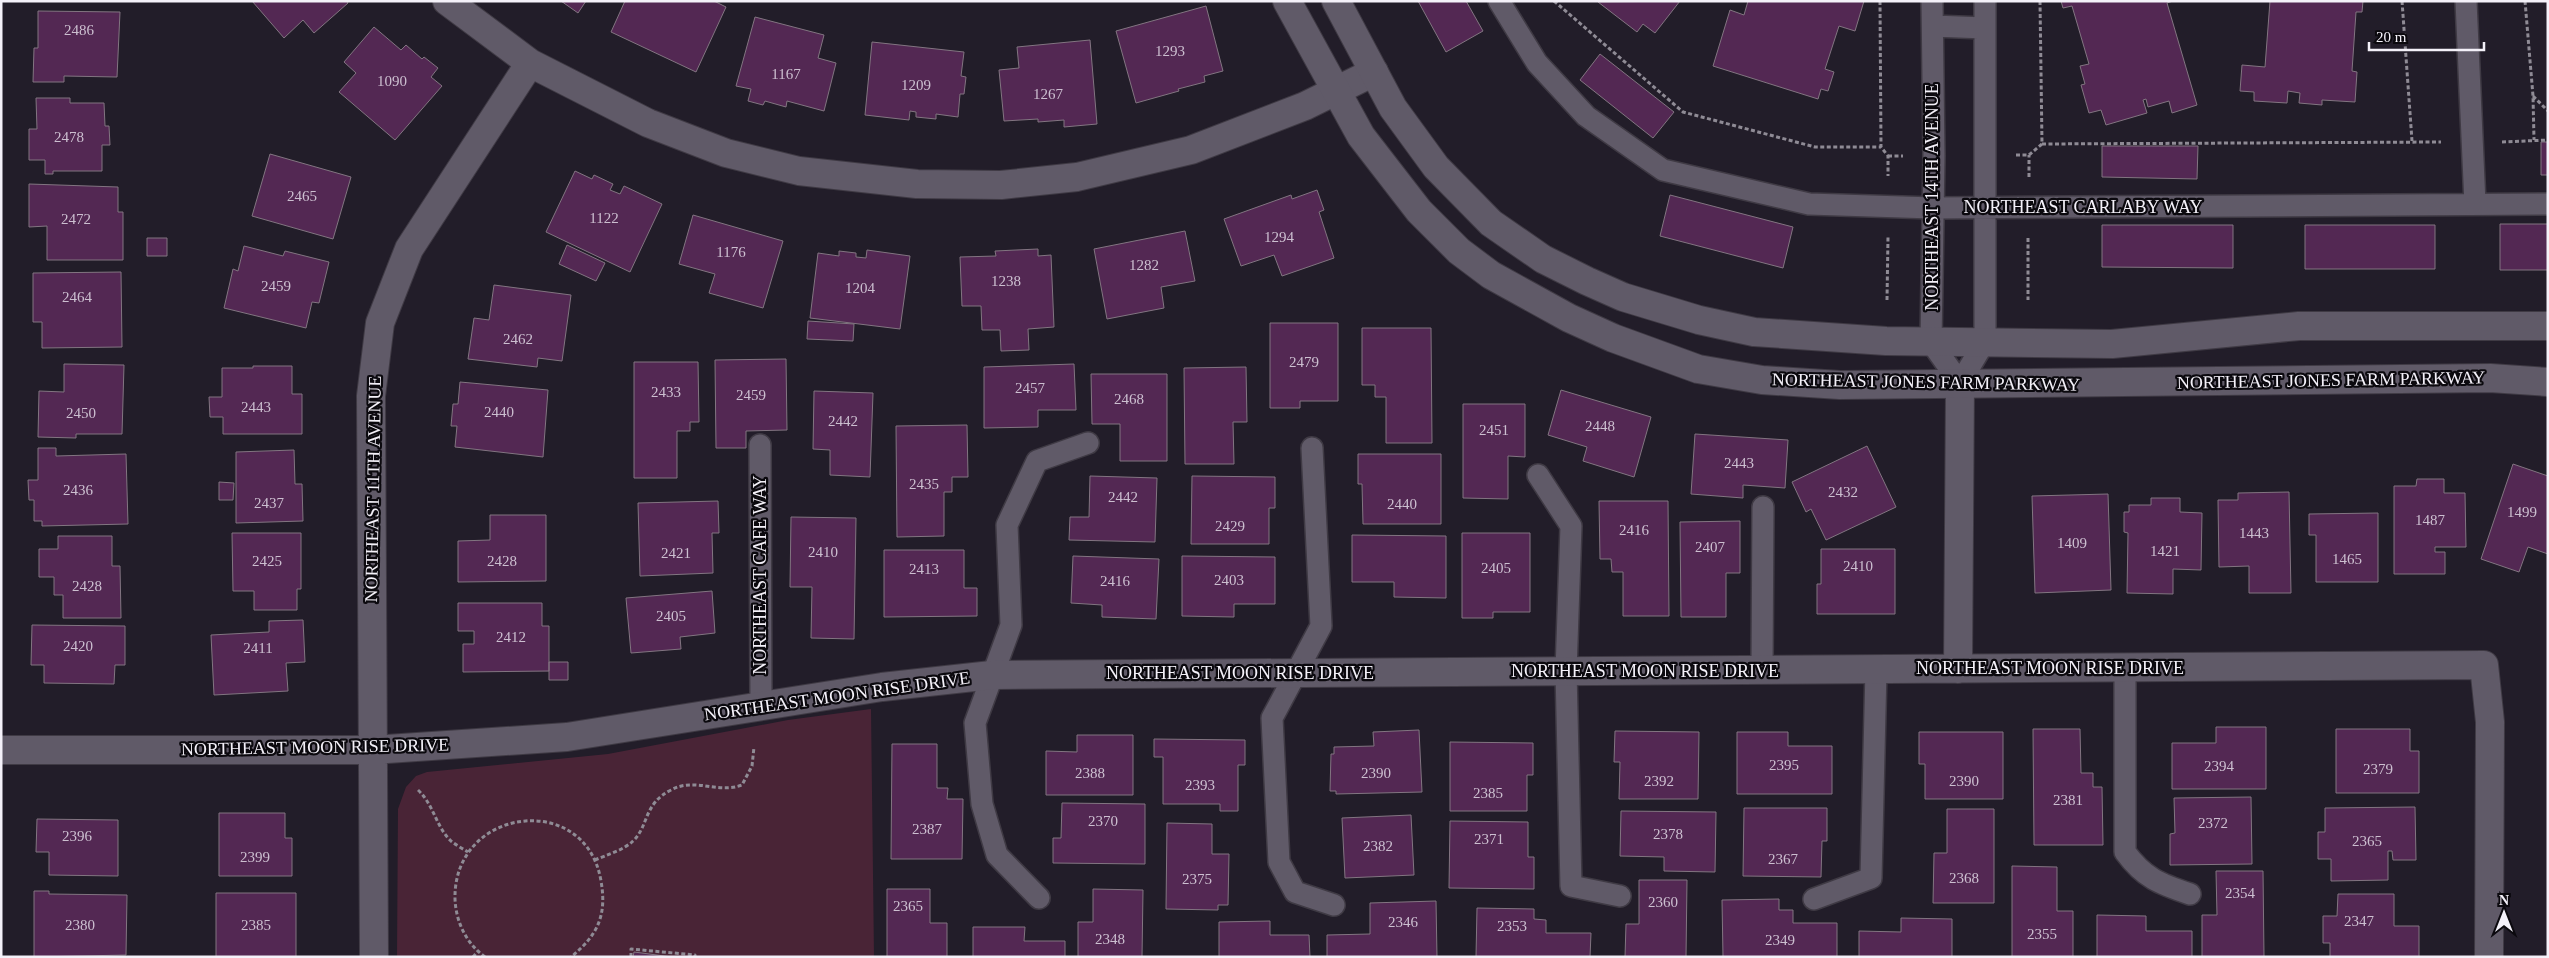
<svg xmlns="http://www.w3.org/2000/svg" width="2549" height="958" font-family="'Times New Roman',serif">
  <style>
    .green { fill: #492436 }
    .building { fill: #532853; stroke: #827581 }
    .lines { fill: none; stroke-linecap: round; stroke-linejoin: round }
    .service-casing { stroke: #3f3a44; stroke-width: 24 }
    .minor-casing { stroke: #3f3a44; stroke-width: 30 }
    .tertiary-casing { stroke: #3f3a44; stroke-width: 30 }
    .path { stroke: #8f8b95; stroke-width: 3; stroke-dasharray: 4 2.5; stroke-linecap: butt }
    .service { stroke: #605a68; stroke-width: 21 }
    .minor { stroke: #605a68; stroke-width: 28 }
    .tertiary { stroke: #605a68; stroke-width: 28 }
    .labels { text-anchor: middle; stroke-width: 4.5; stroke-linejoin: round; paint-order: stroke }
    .number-label { font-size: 15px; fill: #ccbfd0 }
    .street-label { font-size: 18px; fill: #f4f1f9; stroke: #0b090e }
  </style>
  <rect width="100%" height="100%" fill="#221d29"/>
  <path class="green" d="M 871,709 L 874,957 L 397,957 L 398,809 L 406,787 L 416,776 L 427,772 L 608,754 L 788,720 Z"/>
  <path class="building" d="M 252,1 L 347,1 L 348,3 L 314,33 L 303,20 L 284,38 Z
    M 561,1 L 586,1 L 578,13 Z
    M 625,1 L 714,1 L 726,7 L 696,72 L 611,32 Z
    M 1418,1 L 1466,1 L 1483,31 L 1446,52 Z
    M 1680,1 L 1655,33 L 1643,24 L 1637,32 L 1598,2 Z
    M 1748,1 L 1864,1 L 1855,31 L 1839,26 L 1825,69 L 1834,72 L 1828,91 L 1821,89 L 1818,99 L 1713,66 L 1730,10 L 1744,15 Z
    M 2061,1 L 2173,1 L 2167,3 L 2197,105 L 2172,113 L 2169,101 L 2148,107 L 2146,99 L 2143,100 L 2147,113 L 2106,125 L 2101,110 L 2089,113 L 2081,85 L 2085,84 L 2080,66 L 2089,64 L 2072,6 L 2063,8 Z
    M 2270,1 L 2363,1 L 2362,12 L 2356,12 L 2352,71 L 2357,72 L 2355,102 L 2322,100 L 2322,105 L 2299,103 L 2300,93 L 2288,91 L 2287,103 L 2254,101 L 2254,92 L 2240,91 L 2242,65 L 2265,67 Z
    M 1206,6 L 1223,71 L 1204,76 L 1205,82 L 1178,89 L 1179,91 L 1136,103 L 1116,31 Z
    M 38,11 L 120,12 L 117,77 L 64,76 L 64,82 L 33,82 L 34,48 L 38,48 Z
    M 755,17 L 824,35 L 818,58 L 836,63 L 824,111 L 787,101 L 786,107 L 765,101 L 763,105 L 748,101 L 751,89 L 736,86 Z
    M 374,27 L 401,50 L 406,45 L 422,59 L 424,57 L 438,68 L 431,77 L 442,86 L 395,140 L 339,92 L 356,73 L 344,62 Z
    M 1090,40 L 1097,124 L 1064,127 L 1064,120 L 1038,122 L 1038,119 L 1004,121 L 999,70 L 1019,68 L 1017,47 Z
    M 872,42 L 964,52 L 961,76 L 966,77 L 964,94 L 960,94 L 958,117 L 936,114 L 936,119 L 916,117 L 916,112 L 910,111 L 909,120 L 865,115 Z
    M 1600,54 L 1674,112 L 1653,138 L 1580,80 Z
    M 36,98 L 70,98 L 70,103 L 104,103 L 105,126 L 109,126 L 110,145 L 102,145 L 102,171 L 53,171 L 53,174 L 45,174 L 45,160 L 29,160 L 29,129 L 37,129 Z
    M 2541,142 L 2548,142 L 2548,175 L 2541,175 Z
    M 2102,146 L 2198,146 L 2197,179 L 2102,177 Z
    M 270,154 L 351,177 L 333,239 L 252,216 Z
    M 575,171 L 592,179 L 594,175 L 613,184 L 610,190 L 620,194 L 624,186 L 662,204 L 630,272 L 546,232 Z
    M 29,184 L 118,187 L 118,212 L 123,212 L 123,260 L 47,260 L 47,226 L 29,227 Z
    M 1317,190 L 1324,210 L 1319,212 L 1334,258 L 1282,276 L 1274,255 L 1241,266 L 1224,219 L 1291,195 L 1292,199 Z
    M 1670,195 L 1793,227 L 1783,268 L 1660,236 Z
    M 693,215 L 783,241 L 763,308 L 709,293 L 715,274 L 679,264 Z
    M 2500,224 L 2548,224 L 2548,270 L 2500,270 Z
    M 2102,225 L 2233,225 L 2233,268 L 2102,267 Z
    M 2305,225 L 2435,225 L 2435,269 L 2305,269 Z
    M 1185,231 L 1195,281 L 1161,287 L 1164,308 L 1107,319 L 1094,249 Z
    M 147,238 L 167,238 L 167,256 L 147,256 Z
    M 567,245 L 605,263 L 596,281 L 559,264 Z
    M 244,246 L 283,256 L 285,251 L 329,262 L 319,303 L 312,302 L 306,328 L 224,308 L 233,269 L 238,271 Z
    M 1038,249 L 1038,256 L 1051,255 L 1054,327 L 1028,329 L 1029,350 L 1001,351 L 1000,330 L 982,330 L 981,306 L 962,306 L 960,257 L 996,256 L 995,251 Z
    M 867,250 L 910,256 L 900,329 L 810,318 L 818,253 L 839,256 L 839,251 L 856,253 L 856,257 L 866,258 Z
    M 121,272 L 122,347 L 42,348 L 42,322 L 33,322 L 33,273 Z
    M 494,285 L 571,295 L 562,361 L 538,358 L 537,367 L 468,359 L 474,318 L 489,320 Z
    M 808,321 L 854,324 L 853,341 L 807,339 Z
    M 1270,323 L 1338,323 L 1338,401 L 1300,401 L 1300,408 L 1270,408 Z
    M 1362,328 L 1431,328 L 1432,443 L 1386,443 L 1386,397 L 1375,397 L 1375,385 L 1362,385 Z
    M 786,359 L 787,430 L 746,431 L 746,448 L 716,448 L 715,360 Z
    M 634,362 L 698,362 L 699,422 L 690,422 L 690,431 L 677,431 L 677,478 L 634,478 Z
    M 64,364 L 124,365 L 122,434 L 76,434 L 76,438 L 38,437 L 39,391 L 64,392 Z
    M 1074,364 L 1076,410 L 1038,410 L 1038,427 L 984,428 L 984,367 Z
    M 253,366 L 292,366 L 292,394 L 302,394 L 302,434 L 223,434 L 223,417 L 210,417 L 209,397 L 222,397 L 222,368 L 253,368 Z
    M 1246,367 L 1247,422 L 1233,422 L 1234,464 L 1185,464 L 1184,368 Z
    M 1091,374 L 1167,374 L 1167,461 L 1120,461 L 1120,424 L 1092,424 Z
    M 460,382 L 548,390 L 543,457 L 455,447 L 457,426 L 451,426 L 453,404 L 458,404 Z
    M 1561,390 L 1651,417 L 1634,477 L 1583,461 L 1587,447 L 1548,435 Z
    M 814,391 L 873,393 L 870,477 L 830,475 L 830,450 L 813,449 Z
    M 1463,404 L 1525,404 L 1525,457 L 1508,456 L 1508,499 L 1463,498 Z
    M 967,425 L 968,477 L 952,477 L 952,492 L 944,492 L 944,536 L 897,537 L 896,426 Z
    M 1695,434 L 1788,440 L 1785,488 L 1743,485 L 1743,498 L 1691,494 Z
    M 1867,446 L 1896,507 L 1826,540 L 1811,509 L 1806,512 L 1792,482 Z
    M 38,448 L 56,448 L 56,456 L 126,454 L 128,524 L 42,526 L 42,521 L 34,521 L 34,500 L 29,500 L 28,480 L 38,480 Z
    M 294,450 L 295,484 L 302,484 L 303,521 L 236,523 L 236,452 Z
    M 1358,454 L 1441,454 L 1441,524 L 1363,524 L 1362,484 L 1358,484 Z
    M 2513,464 L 2548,476 L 2548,554 L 2528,547 L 2519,572 L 2481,559 Z
    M 1090,476 L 1157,478 L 1155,542 L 1069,540 L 1070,517 L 1089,517 Z
    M 1192,476 L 1275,477 L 1275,508 L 1269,508 L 1269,544 L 1191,544 Z
    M 2417,479 L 2444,479 L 2444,493 L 2465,493 L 2466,547 L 2435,547 L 2435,552 L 2445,552 L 2445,574 L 2394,574 L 2394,486 L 2416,486 Z
    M 219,482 L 234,483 L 233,500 L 219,500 Z
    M 2289,492 L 2291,593 L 2249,593 L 2249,566 L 2219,567 L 2218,500 L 2238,500 L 2238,493 Z
    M 2108,494 L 2111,590 L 2035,593 L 2032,496 Z
    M 2151,498 L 2180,498 L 2180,512 L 2202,513 L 2201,570 L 2173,569 L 2173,594 L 2127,593 L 2128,533 L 2124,532 L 2124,512 L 2129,512 L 2129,505 L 2151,505 Z
    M 718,501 L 719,533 L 712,533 L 713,573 L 640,576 L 638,503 Z
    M 1599,501 L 1668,501 L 1669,616 L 1623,616 L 1623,572 L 1612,572 L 1611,559 L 1600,559 Z
    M 2378,513 L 2378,582 L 2316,582 L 2316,535 L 2309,535 L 2309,514 Z
    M 490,515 L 546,515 L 546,581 L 458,582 L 458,541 L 490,540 Z
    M 791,517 L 856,518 L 854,639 L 811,638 L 812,587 L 790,587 Z
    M 1740,521 L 1740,573 L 1726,573 L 1726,617 L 1681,617 L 1680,522 Z
    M 232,533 L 301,533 L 301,589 L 297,589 L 297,610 L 254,610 L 254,591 L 233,591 Z
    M 1462,533 L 1530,533 L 1530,612 L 1493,612 L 1493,618 L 1462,618 Z
    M 1352,535 L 1446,536 L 1446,598 L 1394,597 L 1394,582 L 1352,582 Z
    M 58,536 L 112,536 L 112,566 L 120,566 L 121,618 L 63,618 L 63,595 L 54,595 L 54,577 L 39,577 L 39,549 L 58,549 Z
    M 1821,549 L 1895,549 L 1895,614 L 1817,614 L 1817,584 L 1821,584 Z
    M 884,550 L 964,550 L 964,588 L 977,588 L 977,616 L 884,617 Z
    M 1073,556 L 1159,559 L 1156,619 L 1102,617 L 1102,605 L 1071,603 Z
    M 1182,556 L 1275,557 L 1275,604 L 1234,604 L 1234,617 L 1182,616 Z
    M 712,591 L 715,633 L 680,637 L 681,649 L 631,653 L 626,598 Z
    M 458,603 L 542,603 L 542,626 L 549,626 L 549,671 L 463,672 L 463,644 L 474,644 L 474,631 L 458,631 Z
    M 303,620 L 305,662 L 286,663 L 288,691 L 214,695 L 211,635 L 269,632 L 269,621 Z
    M 32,625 L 125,626 L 125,665 L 115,665 L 114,684 L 44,683 L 44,665 L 31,665 Z
    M 549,662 L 568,662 L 568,680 L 549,680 Z
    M 2216,727 L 2266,727 L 2266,789 L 2172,789 L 2172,743 L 2216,743 Z
    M 2033,729 L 2080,729 L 2081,773 L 2093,773 L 2093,787 L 2102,787 L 2103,845 L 2034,845 Z
    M 2336,729 L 2410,729 L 2410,751 L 2419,751 L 2419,793 L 2336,793 Z
    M 1419,730 L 1422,792 L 1336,794 L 1336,791 L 1330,791 L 1331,754 L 1334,754 L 1334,747 L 1374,746 L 1373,732 Z
    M 1615,731 L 1699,732 L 1698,799 L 1619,799 L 1620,762 L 1614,762 Z
    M 1737,732 L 1788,732 L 1788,746 L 1832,746 L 1832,794 L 1737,794 Z
    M 1919,732 L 2003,732 L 2003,799 L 1925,799 L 1925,764 L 1919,764 Z
    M 1077,735 L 1133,735 L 1133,795 L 1046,795 L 1046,751 L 1077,752 Z
    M 1154,739 L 1245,740 L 1245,765 L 1238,765 L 1238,811 L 1220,811 L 1220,804 L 1163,804 L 1163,757 L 1154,757 Z
    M 1450,742 L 1533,743 L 1533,775 L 1527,775 L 1527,811 L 1450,811 Z
    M 892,744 L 937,744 L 937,788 L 948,788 L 947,799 L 963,799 L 962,859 L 891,859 Z
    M 2251,797 L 2252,864 L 2170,865 L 2170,834 L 2175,833 L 2174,798 Z
    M 1062,803 L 1145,804 L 1145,864 L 1053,863 L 1053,838 L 1061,838 Z
    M 2415,807 L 2416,860 L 2393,860 L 2392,851 L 2388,851 L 2388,880 L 2331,881 L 2331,859 L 2318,859 L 2318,832 L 2325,832 L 2325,808 Z
    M 1744,808 L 1827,808 L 1827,841 L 1822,841 L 1821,877 L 1743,876 Z
    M 1947,809 L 1994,809 L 1994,903 L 1933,903 L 1934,853 L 1947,853 Z
    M 1621,811 L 1716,812 L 1715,872 L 1664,871 L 1664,857 L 1620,856 Z
    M 219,813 L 285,813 L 285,838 L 292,838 L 292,876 L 219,876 Z
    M 1411,815 L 1414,875 L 1345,878 L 1342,818 Z
    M 37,819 L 118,820 L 118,876 L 49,875 L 49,852 L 36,852 Z
    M 1450,821 L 1528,822 L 1528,857 L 1534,857 L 1534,889 L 1449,888 Z
    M 1167,823 L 1212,824 L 1212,854 L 1229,854 L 1228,905 L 1218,905 L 1218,910 L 1166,909 Z
    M 2012,866 L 2057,867 L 2057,911 L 2073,911 L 2073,957 L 2012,957 Z
    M 2216,871 L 2263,871 L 2264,957 L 2202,957 L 2202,915 L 2217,915 Z
    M 1639,880 L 1687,880 L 1686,957 L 1625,957 L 1626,924 L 1639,924 Z
    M 887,889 L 930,889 L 930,923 L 947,923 L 947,957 L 887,957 Z
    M 1093,889 L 1143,890 L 1142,957 L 1078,957 L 1078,922 L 1093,922 Z
    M 34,891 L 49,891 L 49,894 L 127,895 L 126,955 L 34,957 Z
    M 216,893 L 296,893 L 296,957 L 216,957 Z
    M 2338,894 L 2394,894 L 2394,926 L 2419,926 L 2419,957 L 2330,957 L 2330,943 L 2323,943 L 2323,916 L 2337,916 Z
    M 1779,899 L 1779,910 L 1793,910 L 1793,923 L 1837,923 L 1837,957 L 1723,957 L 1722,900 Z
    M 1436,901 L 1437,957 L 1327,957 L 1327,935 L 1370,934 L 1370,903 Z
    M 1477,908 L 1534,909 L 1534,919 L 1546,920 L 1546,933 L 1591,933 L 1590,957 L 1476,957 Z
    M 2097,915 L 2146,916 L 2146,931 L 2192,931 L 2192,957 L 2097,957 Z
    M 1901,918 L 1952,919 L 1952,957 L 1859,957 L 1859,931 L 1901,932 Z
    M 1270,921 L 1270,935 L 1309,935 L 1310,957 L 1219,957 L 1219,922 Z
    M 973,927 L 1025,927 L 1024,941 L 1065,941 L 1065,957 L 973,957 Z
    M 634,952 L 672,957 L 633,957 Z"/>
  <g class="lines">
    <defs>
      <path id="service" d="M 1499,1 L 1537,63 L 1586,116 L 1663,170 L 1809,204 L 1933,208 L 2548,204
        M 1932,1 L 1934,156 L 1931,342 L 1960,383 L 1985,341 L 1985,1
        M 2466,1 L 2475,204
        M 1933,26 L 1985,28
        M 760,445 L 761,705
        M 1312,448 L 1321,626 L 1272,718 L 1279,862 L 1295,892 L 1334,905
        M 1538,475 L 1571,526 L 1566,671 L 1571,886 L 1620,896
        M 2125,668 L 2125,852 C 2144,878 2160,884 2190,894
        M 1762,670 L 1763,507
        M 1039,898 L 997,855 L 982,804 L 975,723 L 1011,625 L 1007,525 L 1037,461 L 1088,443
        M 1814,899 L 1871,878 L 1876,669"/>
      <path id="minor" d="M 447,1 L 530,63 L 648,123 L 726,153 L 799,171 L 917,184 L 1001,185 L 1077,177 L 1191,150 L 1305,106 L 1374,72
        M 1958,669 L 1960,383
        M 1,750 L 372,750 L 567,737 L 882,687 L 992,675 L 2484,665 L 2490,722 L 2489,957
        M 374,957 L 371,396 L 380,323 L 409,249 L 530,63"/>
      <path id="tertiary" d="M 1287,1 L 1361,136 L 1419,211 L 1459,251 L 1491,275 L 1569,318 L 1613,338 L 1698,369 L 1762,380 L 1840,385 L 2490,378 L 2548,382
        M 1336,1 L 1393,108 L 1436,167 L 1491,223 L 1543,259 L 1587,281 L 1623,297 L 1699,320 L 1754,332 L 1886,341 L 2112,344 L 2299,326 L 2548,326"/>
    </defs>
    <use href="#service" class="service-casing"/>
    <use href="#minor" class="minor-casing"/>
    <use href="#tertiary" class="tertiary-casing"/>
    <path class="path" d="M 1554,1 L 1683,112 L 1815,147 L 1881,147
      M 1880,1 L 1881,147 L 1888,156 L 1888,176
      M 2402,1 L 2412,141
      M 2525,1 L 2533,96 L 2534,140
      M 2533,96 L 2548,111
      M 2502,142 L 2548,140
      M 2042,144 L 2441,142
      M 2016,155 L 2029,155 L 2042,144 L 2040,1
      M 1888,156 L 1903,156
      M 2029,177 L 2029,155
      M 2028,238 L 2028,300
      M 1887,300 L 1888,237
      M 418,790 C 434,805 436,827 451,841 C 456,845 463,849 468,852
      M 595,860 C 606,855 624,850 633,841 C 649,826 643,804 671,790 C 694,777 718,794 742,785 L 752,766 L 754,747
      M 473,957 L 478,951
      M 485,957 C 466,943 456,922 455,899 C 453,807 586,790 601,881 C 607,915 598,935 571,957
      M 631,957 L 631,949 L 695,955 L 695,957"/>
    <use href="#service" class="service"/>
    <use href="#minor" class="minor"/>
    <use href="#tertiary" class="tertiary"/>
  </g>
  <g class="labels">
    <g class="number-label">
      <text x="79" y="35">2486</text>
      <text x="1170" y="56">1293</text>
      <text x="786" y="79">1167</text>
      <text x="392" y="86">1090</text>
      <text x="916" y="90">1209</text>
      <text x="1048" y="99">1267</text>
      <text x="69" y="142">2478</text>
      <text x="302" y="201">2465</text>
      <text x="604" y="223">1122</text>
      <text x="76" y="224">2472</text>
      <text x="1279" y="242">1294</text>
      <text x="731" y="257">1176</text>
      <text x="1144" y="270">1282</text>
      <text x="1006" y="286">1238</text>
      <text x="276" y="291">2459</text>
      <text x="860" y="293">1204</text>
      <text x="77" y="302">2464</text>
      <text x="518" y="344">2462</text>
      <text x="1304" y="367">2479</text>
      <text x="1030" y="393">2457</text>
      <text x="666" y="397">2433</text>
      <text x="751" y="400">2459</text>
      <text x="1129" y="404">2468</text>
      <text x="256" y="412">2443</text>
      <text x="499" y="417">2440</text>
      <text x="81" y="418">2450</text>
      <text x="843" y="426">2442</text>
      <text x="1600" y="431">2448</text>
      <text x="1494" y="435">2451</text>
      <text x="1739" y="468">2443</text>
      <text x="924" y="489">2435</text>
      <text x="78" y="495">2436</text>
      <text x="1843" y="497">2432</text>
      <text x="1123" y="502">2442</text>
      <text x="269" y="508">2437</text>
      <text x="1402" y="509">2440</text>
      <text x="2522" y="517">1499</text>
      <text x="2430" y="525">1487</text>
      <text x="1230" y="531">2429</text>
      <text x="1634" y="535">2416</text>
      <text x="2254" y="538">1443</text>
      <text x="2072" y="548">1409</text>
      <text x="1710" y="552">2407</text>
      <text x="2165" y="556">1421</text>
      <text x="823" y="557">2410</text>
      <text x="676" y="558">2421</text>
      <text x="2347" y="564">1465</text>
      <text x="267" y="566">2425</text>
      <text x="502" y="566">2428</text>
      <text x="1858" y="571">2410</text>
      <text x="1496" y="573">2405</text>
      <text x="924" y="574">2413</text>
      <text x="1229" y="585">2403</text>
      <text x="1115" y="586">2416</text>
      <text x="87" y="591">2428</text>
      <text x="671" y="621">2405</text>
      <text x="511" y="642">2412</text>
      <text x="78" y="651">2420</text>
      <text x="258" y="653">2411</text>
      <text x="1784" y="770">2395</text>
      <text x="2219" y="771">2394</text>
      <text x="2378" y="774">2379</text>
      <text x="1090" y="778">2388</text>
      <text x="1376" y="778">2390</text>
      <text x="1659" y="786">2392</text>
      <text x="1964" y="786">2390</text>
      <text x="1200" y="790">2393</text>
      <text x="1488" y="798">2385</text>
      <text x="2068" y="805">2381</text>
      <text x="1103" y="826">2370</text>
      <text x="2213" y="828">2372</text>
      <text x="927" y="834">2387</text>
      <text x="1668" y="839">2378</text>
      <text x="77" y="841">2396</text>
      <text x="1489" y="844">2371</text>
      <text x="2367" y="846">2365</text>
      <text x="1378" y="851">2382</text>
      <text x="255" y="862">2399</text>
      <text x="1783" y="864">2367</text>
      <text x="1964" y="883">2368</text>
      <text x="1197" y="884">2375</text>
      <text x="2240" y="898">2354</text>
      <text x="1663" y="907">2360</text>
      <text x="908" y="911">2365</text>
      <text x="2359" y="926">2347</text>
      <text x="1403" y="927">2346</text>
      <text x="80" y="930">2380</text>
      <text x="256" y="930">2385</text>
      <text x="1512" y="931">2353</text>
      <text x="2042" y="939">2355</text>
      <text x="1110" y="944">2348</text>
      <text x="1780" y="945">2349</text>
    </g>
    <g class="street-label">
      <text transform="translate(1932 197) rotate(-90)" y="6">NORTHEAST 14TH AVENUE</text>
      <text x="2083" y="213">NORTHEAST CARLABY WAY</text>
      <text transform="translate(2331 380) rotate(-1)" y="6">NORTHEAST JONES FARM PARKWAY</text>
      <text transform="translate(1926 382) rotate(1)" y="6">NORTHEAST JONES FARM PARKWAY</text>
      <text transform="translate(373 489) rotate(-89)" y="6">NORTHEAST 11TH AVENUE</text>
      <text transform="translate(760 575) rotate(-90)" y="6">NORTHEAST CAFE WAY</text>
      <text x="2050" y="674">NORTHEAST MOON RISE DRIVE</text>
      <text x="1645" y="677">NORTHEAST MOON RISE DRIVE</text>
      <text x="1240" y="679">NORTHEAST MOON RISE DRIVE</text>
      <text transform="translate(837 696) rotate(-8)" y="6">NORTHEAST MOON RISE DRIVE</text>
      <text transform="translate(315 747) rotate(-1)" y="6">NORTHEAST MOON RISE DRIVE</text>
    </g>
  </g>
  <rect width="2549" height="958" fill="none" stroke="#f4f1f9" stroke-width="5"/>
  <g transform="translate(2504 913)" stroke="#0b090e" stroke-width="4" paint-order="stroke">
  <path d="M0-4L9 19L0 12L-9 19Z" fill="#f4f1f9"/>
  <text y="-8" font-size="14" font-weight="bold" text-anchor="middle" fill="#f4f1f9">N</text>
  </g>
  <path d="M2369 42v8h115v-8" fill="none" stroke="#f4f1f9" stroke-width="2.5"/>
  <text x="2376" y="42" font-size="15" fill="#f4f1f9" stroke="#0b090e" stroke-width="4" paint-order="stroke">20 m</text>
</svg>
